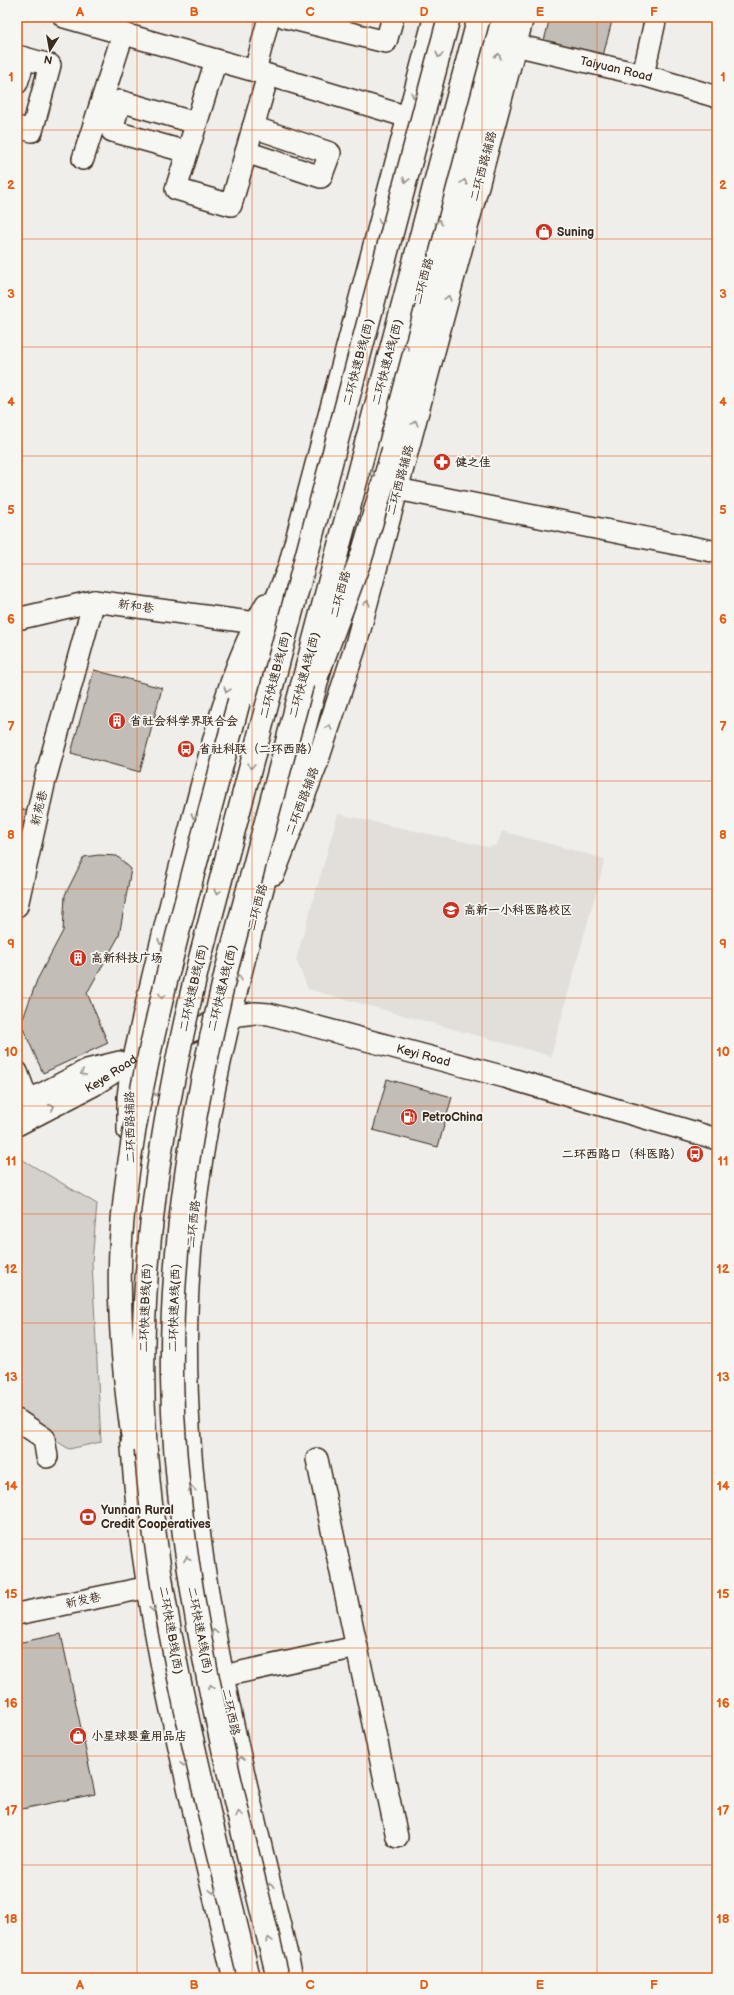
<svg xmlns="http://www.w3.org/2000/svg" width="734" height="1995" font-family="'Balsamiq Sans','LXGW WenKai TC',sans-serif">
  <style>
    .built { fill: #e2dfdb }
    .green { fill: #d4d1cc; stroke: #887e75 }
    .building { fill: #c2bdb7; stroke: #3b2a1e }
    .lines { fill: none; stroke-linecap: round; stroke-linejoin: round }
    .minor-casing { stroke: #3b2a1e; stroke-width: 24 }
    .major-casing { stroke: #3b2a1e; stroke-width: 25 }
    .highway-casing { stroke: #3b2a1e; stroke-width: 25 }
    .minor { stroke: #f6f6f2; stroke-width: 21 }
    .major { stroke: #f6f6f2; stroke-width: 22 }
    .highway { stroke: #f6f6f2; stroke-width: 22 }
    .highway-bridge-casing { stroke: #3b2a1e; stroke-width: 25; stroke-linecap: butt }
    .highway-bridge { stroke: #f6f6f2; stroke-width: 22 }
    .oneway { stroke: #989088 }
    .grid { fill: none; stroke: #e8590c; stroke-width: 1; stroke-opacity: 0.55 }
    .labels { text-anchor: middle; stroke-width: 3.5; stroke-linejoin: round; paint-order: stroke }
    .street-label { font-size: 12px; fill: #3b2a1e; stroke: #f6f6f2 }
    .poi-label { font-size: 12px; font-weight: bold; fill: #3b2a1e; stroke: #f6f6f2; text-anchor: start }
    .neatline { fill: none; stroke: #e8590c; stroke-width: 1.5 }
    .grid-label { font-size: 13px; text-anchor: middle; font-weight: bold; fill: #e8590c }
  </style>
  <rect width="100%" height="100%" fill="#efeeea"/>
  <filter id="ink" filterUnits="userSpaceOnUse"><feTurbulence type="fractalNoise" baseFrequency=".025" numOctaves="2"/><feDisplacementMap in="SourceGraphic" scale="8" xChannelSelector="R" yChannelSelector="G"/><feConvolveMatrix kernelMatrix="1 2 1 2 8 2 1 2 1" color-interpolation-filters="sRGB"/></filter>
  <g filter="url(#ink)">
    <path class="built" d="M 338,814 L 488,847 L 497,845 L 502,831 L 605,859 L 551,1056 L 308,989 L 296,960 Z"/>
    <path class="green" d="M 23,1160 L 97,1204 L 92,1262 L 101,1442 L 69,1449 L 17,1416 L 17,1162 Z"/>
    <path class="building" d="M 550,17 L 613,17 L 603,56 L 544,41 Z
      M 94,670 L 162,688 L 140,772 L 71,753 Z
      M 17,808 L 29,811 L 23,834 L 17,833 Z
      M 99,855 L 117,856 L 131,869 L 119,936 L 87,993 L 108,1043 L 43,1073 L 21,1024 L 37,980 L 63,931 L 65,895 L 84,857 Z
      M 387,1079 L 452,1097 L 438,1147 L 373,1130 Z
      M 61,1634 L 95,1794 L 17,1810 L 17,1643 Z"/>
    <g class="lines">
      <defs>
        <g id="minor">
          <path d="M 64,17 L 255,71 L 408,117"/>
          <path d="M 285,17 L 386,42 L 393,17"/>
          <path id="s1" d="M 515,45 L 643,75 L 717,97"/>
          <path d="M 17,56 L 50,65 L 32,131 L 17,127"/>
          <path d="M 216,60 L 176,189 L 231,205 L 268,75"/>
          <path d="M 255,71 L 269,17"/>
          <path d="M 643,75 L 656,17"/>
          <path d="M 17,83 L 25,58"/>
          <path d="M 187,152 L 112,131 L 120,101 L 196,123"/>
          <path d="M 246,152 L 321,177 L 330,153 L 253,127"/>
          <path d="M 83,159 L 123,34"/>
          <path d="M 397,489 L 717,552"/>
          <path d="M 17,619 L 94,601 L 256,623"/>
          <path d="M 274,874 L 317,763 L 355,648 L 523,17"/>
          <path d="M 17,906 L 45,780 L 94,601"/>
          <path d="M 17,1072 L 28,1101"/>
          <path d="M 17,1107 L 87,1070 L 120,1062"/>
          <path id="s2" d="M 17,1125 L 94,1085 L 134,1059 L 166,1041 L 230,1016 L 255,1013 L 269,1014 L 505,1077 L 717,1139"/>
          <path d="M 128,1131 L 128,1097 L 131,1072 C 150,984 172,897 195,810 C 214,739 229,669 266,604"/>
          <path d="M 17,1420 L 44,1438 L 47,1457"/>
          <path d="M 317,1459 L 397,1837"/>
          <path d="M 17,1614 L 149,1587"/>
          <path d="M 223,1676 L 357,1647"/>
        </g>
        <path id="major" d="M 344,580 L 493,17
          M 284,587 L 435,17
          M 130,1323 C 138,1085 212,856 273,628
          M 131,1420 C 139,1608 191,1795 234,1978
          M 292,1978 C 239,1755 177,1530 187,1298 C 193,1158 227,1021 263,886 C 283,810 303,734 323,658"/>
        <path id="highway" d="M 393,450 L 508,17
          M 239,701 L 253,658 L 289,568"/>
      </defs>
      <use href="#minor" class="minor-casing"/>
      <use href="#major" class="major-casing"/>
      <use href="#highway" class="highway-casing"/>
      <use href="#minor" class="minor"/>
      <use href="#major" class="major"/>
      <use href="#highway" class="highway"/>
      <defs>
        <path id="highway-bridge" d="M 317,676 L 362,555 L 393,450
          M 133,1439 C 123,1373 117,1306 121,1239 C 126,1165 140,1092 157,1020 C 181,913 211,807 239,701
          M 249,1978 C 207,1802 156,1616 145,1436 C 136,1276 161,1120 198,966 L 449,17
          M 278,1978 C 231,1782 175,1581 172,1378 C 170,1240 194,1106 226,972 L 479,17"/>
      </defs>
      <use href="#highway-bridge" class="highway-bridge-casing"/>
      <use href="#highway-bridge" class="highway-bridge"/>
    </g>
    <defs><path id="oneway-chevron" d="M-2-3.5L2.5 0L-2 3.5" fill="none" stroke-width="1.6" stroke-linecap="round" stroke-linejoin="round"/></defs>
    <g class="oneway">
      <use href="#oneway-chevron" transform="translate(439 55) rotate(105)"/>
      <use href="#oneway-chevron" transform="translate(498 56) rotate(-75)"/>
      <use href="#oneway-chevron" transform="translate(414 95) rotate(105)"/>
      <use href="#oneway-chevron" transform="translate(406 180) rotate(105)"/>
      <use href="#oneway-chevron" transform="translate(464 182) rotate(-75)"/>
      <use href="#oneway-chevron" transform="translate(381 221) rotate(105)"/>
      <use href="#oneway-chevron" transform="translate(439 222) rotate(-75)"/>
      <use href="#oneway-chevron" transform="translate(448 298) rotate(-75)"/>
      <use href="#oneway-chevron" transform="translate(406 347) rotate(-75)"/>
      <use href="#oneway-chevron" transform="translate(415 423) rotate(-75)"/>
      <use href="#oneway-chevron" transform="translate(372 473) rotate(-75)"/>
      <use href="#oneway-chevron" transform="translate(367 603) rotate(-75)"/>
      <use href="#oneway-chevron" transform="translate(227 690) rotate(107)"/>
      <use href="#oneway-chevron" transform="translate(329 727) rotate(-71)"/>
      <use href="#oneway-chevron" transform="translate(251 766) rotate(105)"/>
      <use href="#oneway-chevron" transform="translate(194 816) rotate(105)"/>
      <use href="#oneway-chevron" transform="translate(217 892) rotate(105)"/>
      <use href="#oneway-chevron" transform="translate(161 942) rotate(104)"/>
      <use href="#oneway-chevron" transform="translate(239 978) rotate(-76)"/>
      <use href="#oneway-chevron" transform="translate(162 996) rotate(103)"/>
      <use href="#oneway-chevron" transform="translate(83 1073) rotate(155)"/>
      <use href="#oneway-chevron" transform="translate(156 1093) rotate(101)"/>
      <use href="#oneway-chevron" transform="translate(52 1107) rotate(-28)"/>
      <use href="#oneway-chevron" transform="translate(192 1489) rotate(-96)"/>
      <use href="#oneway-chevron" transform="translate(187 1559) rotate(-99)"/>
      <use href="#oneway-chevron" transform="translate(153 1609) rotate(80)"/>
      <use href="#oneway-chevron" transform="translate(214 1632) rotate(-101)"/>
      <use href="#oneway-chevron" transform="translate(211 1687) rotate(-101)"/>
      <use href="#oneway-chevron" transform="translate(241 1759) rotate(-102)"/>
      <use href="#oneway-chevron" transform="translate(184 1764) rotate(77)"/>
      <use href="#oneway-chevron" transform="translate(239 1814) rotate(-103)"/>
      <use href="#oneway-chevron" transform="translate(270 1886) rotate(-103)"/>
      <use href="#oneway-chevron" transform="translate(213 1891) rotate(77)"/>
      <use href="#oneway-chevron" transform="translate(269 1940) rotate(-103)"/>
    </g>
  </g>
  <path class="grid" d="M 137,17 L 137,1978M 252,17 L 252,1978M 367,17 L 367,1978M 482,17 L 482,1978M 597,17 L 597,1978M 17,130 L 717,130M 17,239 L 717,239M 17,347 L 717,347M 17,456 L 717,456M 17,564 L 717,564M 17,672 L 717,672M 17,781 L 717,781M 17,889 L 717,889M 17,998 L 717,998M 17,1106 L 717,1106M 17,1214 L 717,1214M 17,1323 L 717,1323M 17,1431 L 717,1431M 17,1539 L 717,1539M 17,1648 L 717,1648M 17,1756 L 717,1756M 17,1865 L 717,1865"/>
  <defs>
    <symbol id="shop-disc" viewBox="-11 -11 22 22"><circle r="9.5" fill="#c8321e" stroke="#f6f6f2"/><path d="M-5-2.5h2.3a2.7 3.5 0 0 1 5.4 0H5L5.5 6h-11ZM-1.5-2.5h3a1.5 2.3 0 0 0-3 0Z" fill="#fff"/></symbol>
    <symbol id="pharmacy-disc" viewBox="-11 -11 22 22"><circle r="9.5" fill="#c8321e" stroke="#f6f6f2"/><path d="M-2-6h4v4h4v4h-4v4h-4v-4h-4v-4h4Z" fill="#fff"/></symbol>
    <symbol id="building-disc" viewBox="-11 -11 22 22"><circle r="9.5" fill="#c8321e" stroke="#f6f6f2"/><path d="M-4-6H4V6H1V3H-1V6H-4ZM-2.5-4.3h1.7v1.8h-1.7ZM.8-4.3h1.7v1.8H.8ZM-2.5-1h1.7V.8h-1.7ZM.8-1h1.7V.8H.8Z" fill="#fff"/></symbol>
    <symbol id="bus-disc" viewBox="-11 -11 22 22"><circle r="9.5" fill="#c8321e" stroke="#f6f6f2"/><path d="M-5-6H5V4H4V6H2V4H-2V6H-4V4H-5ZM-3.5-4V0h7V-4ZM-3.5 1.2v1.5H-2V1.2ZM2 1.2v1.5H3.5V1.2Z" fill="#fff"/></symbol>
    <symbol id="school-disc" viewBox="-11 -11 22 22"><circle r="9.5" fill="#c8321e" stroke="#f6f6f2"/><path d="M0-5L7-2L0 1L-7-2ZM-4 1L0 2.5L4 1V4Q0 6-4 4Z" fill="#fff"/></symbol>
    <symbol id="fuel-disc" viewBox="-11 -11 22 22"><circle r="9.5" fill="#c8321e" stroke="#f6f6f2"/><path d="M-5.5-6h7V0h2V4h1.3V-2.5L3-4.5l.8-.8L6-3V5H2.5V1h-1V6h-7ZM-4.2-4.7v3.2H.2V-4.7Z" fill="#fff"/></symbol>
    <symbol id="bank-disc" viewBox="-11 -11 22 22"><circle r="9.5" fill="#c8321e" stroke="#f6f6f2"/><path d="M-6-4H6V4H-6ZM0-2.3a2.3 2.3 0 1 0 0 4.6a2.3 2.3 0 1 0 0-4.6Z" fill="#fff"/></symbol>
  </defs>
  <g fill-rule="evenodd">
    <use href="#shop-disc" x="534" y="222" width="20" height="20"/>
    <use href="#pharmacy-disc" x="432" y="452" width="20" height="20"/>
    <use href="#building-disc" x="107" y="711" width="20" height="20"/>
    <use href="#bus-disc" x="176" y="739" width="20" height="20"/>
    <use href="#school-disc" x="441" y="900" width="20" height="20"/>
    <use href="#building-disc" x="68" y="948" width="20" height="20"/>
    <use href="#fuel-disc" x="399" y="1107" width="20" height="20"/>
    <use href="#bus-disc" x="685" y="1144" width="20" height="20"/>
    <use href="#bank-disc" x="78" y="1507" width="20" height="20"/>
    <use href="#shop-disc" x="68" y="1726" width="20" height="20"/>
  </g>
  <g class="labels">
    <g class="street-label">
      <text dy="4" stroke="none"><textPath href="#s1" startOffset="104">Taiyuan Road</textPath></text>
      <text transform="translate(483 166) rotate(-75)" y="4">二环西路辅路</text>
      <text transform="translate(423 281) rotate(-75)" y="4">二环西路</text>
      <text transform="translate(358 362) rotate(-75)" y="4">二环快速B线(西)</text>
      <text transform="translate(387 362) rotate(-75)" y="4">二环快速A线(西)</text>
      <text transform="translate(400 480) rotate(-75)" y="4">二环西路辅路</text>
      <text transform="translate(340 594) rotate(-75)" y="4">二环西路</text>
      <text transform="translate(136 606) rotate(8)" y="4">新和巷</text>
      <text transform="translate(275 675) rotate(-75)" y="4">二环快速B线(西)</text>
      <text transform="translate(304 675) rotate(-75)" y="4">二环快速A线(西)</text>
      <text transform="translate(302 801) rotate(-69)" y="4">二环西路辅路</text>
      <text transform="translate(39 808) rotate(-77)" y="4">新苑巷</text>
      <text transform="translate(257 907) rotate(-75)" y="4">二环西路</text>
      <text transform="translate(193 988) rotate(-77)" y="4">二环快速B线(西)</text>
      <text transform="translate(222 988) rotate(-76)" y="4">二环快速A线(西)</text>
      <text dy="4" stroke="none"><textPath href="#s2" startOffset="439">Keyi Road</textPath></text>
      <text dy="4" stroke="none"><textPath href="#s2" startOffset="107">Keye Road</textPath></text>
      <text transform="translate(130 1127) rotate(-91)" y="4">二环西路辅路</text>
      <text transform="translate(193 1224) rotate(-84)" y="4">二环西路</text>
      <text transform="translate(145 1308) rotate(-88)" y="4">二环快速B线(西)</text>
      <text transform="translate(174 1308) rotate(-88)" y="4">二环快速A线(西)</text>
      <text transform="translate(83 1600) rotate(-12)" y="4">新发巷</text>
      <text transform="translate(171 1630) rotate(80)" y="4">二环快速B线(西)</text>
      <text transform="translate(200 1630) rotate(79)" y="4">二环快速A线(西)</text>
      <text transform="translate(231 1712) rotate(78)" y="4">二环西路</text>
    </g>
    <g class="poi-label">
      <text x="557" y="236">Suning</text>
      <text x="455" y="466">健之佳</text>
      <text x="130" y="725">省社会科学界联合会</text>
      <text x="199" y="753">省社科联（二环西路）</text>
      <text x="464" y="914">高新一小科医路校区</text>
      <text x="91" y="962">高新科技广场</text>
      <text x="422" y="1121">PetroChina</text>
      <text x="682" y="1158" text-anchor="end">二环西路口（科医路）</text>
      <text x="101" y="1514">Yunnan Rural<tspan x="101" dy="14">Credit Cooperatives</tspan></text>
      <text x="91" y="1740">小星球婴童用品店</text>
    </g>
  </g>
  <rect width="734" height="1995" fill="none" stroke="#f6f6f2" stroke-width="44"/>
  <g transform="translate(50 50) rotate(191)" stroke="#f6f6f2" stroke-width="3" paint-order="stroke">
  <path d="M0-3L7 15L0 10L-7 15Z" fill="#3b2a1e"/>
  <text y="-6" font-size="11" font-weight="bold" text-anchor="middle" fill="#3b2a1e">N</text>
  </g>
  <rect x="22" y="22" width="690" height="1951" class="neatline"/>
  <g class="grid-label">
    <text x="80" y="16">A</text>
    <text x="194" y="16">B</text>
    <text x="310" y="16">C</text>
    <text x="424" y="16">D</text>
    <text x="540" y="16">E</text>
    <text x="654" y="16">F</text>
    <text x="11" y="81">1</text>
    <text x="723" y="81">1</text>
    <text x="11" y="189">2</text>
    <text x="723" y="189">2</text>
    <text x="11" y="298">3</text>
    <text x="723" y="298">3</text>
    <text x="11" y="406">4</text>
    <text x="723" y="406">4</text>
    <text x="11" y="514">5</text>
    <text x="723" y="514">5</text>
    <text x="11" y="623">6</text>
    <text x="723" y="623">6</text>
    <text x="11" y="731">7</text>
    <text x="723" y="731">7</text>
    <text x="11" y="839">8</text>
    <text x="723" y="839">8</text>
    <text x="11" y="948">9</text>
    <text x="723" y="948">9</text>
    <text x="11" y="1056">10</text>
    <text x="723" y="1056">10</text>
    <text x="11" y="1165">11</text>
    <text x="723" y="1165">11</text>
    <text x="11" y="1273">12</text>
    <text x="723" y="1273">12</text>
    <text x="11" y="1381">13</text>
    <text x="723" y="1381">13</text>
    <text x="11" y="1490">14</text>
    <text x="723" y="1490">14</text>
    <text x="11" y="1598">15</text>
    <text x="723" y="1598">15</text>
    <text x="11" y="1707">16</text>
    <text x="723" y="1707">16</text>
    <text x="11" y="1815">17</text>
    <text x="723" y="1815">17</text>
    <text x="11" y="1923">18</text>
    <text x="723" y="1923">18</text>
    <text x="80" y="1989">A</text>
    <text x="194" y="1989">B</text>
    <text x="310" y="1989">C</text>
    <text x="424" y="1989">D</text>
    <text x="540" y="1989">E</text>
    <text x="654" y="1989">F</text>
  </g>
</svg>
